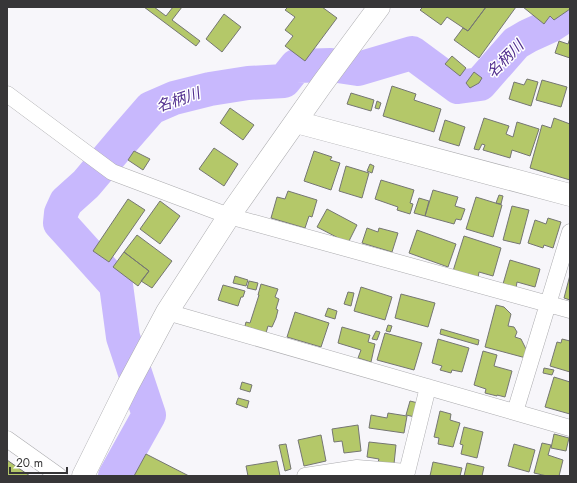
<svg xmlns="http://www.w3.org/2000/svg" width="577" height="483" font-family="Jost,'Noto Sans JP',sans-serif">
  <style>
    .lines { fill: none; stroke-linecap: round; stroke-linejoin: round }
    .river { stroke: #c8b8fd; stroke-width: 34 }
    .building { fill: #b4c869; stroke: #757673 }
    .street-casing { stroke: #acacaf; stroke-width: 17 }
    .secondary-casing { stroke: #acacaf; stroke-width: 23 }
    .street { stroke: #fff; stroke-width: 16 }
    .secondary { stroke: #fff; stroke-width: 22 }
    .labels { text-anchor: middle; stroke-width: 3; stroke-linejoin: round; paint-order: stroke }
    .water-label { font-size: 15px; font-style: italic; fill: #4f2c8d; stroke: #fff }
  </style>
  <rect width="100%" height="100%" fill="#f7f6fa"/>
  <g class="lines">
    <path class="river" d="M 115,476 L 149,415 L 123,337 L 116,285 L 60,223 L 61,213 L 66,202 L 86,184 L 124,139 L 151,108 L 174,98 L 210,89 L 248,83 L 284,81 L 296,66 L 331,65 L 358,69 L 412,53 L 458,87 L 480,84 L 516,43 L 528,36 L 550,26 L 570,13"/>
  </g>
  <path class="building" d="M 144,7 L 154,7 L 166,16 L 173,7 L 182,7 L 172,20 L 200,41 L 196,46 Z
    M 288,7 L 322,7 L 337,18 L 305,61 L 285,46 L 293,36 L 285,30 L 295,17 L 285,10 Z
    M 423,7 L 486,7 L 468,31 L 447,17 L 441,25 L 420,10 Z
    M 486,7 L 516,7 L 479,58 L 454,40 L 463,28 L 468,31 Z
    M 523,7 L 570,7 L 570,9 L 554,20 L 550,16 L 544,24 Z
    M 224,14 L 241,27 L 222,52 L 206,39 Z
    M 570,38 L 570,58 L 555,53 L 559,41 L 568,44 Z
    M 452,56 L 466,68 L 460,76 L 445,64 Z
    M 474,72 L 482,78 L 479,83 L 470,88 L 466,83 Z
    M 527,79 L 538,82 L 531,106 L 509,99 L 514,82 L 524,85 Z
    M 542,80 L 567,87 L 561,107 L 536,100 Z
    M 392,86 L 416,94 L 414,100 L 441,109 L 434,132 L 383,116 Z
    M 351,93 L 374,100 L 371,111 L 347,104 Z
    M 377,101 L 381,103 L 379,109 L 375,108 Z
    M 230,108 L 254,125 L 243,140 L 220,123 Z
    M 484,118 L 509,126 L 506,134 L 513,137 L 517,122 L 539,129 L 530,156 L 512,150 L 510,158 L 483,150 L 485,145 L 482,144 L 479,150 L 474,149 Z
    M 554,118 L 570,124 L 570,180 L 530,168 L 542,125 L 551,128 Z
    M 445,120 L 465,127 L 459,146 L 439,140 Z
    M 214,148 L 238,164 L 224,186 L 199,169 Z
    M 134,151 L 150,159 L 143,170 L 128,160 Z
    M 314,151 L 332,157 L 330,160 L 340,163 L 331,190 L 304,181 Z
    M 370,164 L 374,166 L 372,173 L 367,171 Z
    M 346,166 L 369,173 L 362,198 L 339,191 Z
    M 381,180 L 414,190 L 410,203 L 413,204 L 410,214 L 397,210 L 398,207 L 375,199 Z
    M 433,190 L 458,197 L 455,206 L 465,209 L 461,220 L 456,219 L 454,224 L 425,216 Z
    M 288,191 L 317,200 L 312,217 L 309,216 L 305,228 L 271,218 L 277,197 L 285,199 Z
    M 499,195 L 503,196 L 501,204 L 496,203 Z
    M 476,197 L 502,205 L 493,237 L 466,229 Z
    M 419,198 L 429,201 L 425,216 L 414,213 Z
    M 128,199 L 145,210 L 109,262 L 93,251 Z
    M 160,201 L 180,216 L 160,244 L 140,229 Z
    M 512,206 L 529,210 L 520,244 L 503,240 Z
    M 327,209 L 357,225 L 348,243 L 317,227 Z
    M 548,218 L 561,222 L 553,248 L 544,245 L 543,248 L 528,243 L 535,220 L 546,224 Z
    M 367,228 L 378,232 L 379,228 L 398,233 L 392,252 L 362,243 Z
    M 417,230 L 456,244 L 448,267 L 409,253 Z
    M 137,235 L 172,261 L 152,288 L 141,281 L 149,271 L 124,252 Z
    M 464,236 L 501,248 L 493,276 L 479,272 L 478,278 L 453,271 Z
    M 124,252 L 149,271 L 138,286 L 113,267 Z
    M 510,260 L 540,269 L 535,287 L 517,282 L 516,288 L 503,284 Z
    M 570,275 L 570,300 L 564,298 Z
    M 235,276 L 248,280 L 246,286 L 233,283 Z
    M 249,281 L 258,283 L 256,290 L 247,288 Z
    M 261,284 L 278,289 L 275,297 L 279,299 L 276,309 L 278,310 L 276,318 L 272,327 L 268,326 L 266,333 L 245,326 L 246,322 L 250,323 L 259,295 L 258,295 Z
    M 223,285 L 245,291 L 243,297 L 241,297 L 238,306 L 218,300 Z
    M 361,287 L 392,297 L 385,320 L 354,311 Z
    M 348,292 L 354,293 L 351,306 L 344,304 Z
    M 401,294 L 435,303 L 428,327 L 395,318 Z
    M 496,305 L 504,307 L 511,314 L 508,326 L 514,327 L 517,332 L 515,337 L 521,339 L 528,353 L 526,358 L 485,347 Z
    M 328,308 L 337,311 L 335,319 L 325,316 Z
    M 295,312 L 329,323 L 321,347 L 287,337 Z
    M 388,325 L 392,326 L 390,332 L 386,331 Z
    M 342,327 L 370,335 L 368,342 L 375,344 L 371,362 L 358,358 L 361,350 L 338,343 Z
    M 441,329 L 479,340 L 478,345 L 440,334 Z
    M 376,331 L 380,332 L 377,340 L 372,339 Z
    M 385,333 L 422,343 L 414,370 L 377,360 Z
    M 438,339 L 469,348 L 462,372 L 452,370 L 451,373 L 440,370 L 442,366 L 432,363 Z
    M 562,339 L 570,341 L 570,372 L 550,366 L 557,342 L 561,343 Z
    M 483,351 L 497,355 L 494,366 L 512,371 L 505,397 L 497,395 L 497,396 L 485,393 L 486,389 L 474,385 Z
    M 544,368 L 554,370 L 552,375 L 543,373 Z
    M 554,377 L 570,382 L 570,414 L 545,407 Z
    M 242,382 L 252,385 L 250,392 L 240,389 Z
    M 238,398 L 249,401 L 247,408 L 236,404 Z
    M 410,401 L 418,403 L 415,417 L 406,415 Z
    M 440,411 L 451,414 L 450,420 L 460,423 L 453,447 L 438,444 L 439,438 L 434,437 Z
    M 388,413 L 407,416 L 404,433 L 369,428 L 371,415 L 387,418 Z
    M 358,425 L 361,451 L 344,453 L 342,441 L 334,442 L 332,429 Z
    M 464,427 L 483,432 L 477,458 L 461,454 L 463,445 L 460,444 Z
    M 554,434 L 569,438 L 566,451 L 551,448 Z
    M 321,435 L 326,461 L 304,466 L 298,440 Z
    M 369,442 L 396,445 L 394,464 L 378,462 L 379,459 L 367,457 Z
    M 542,443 L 551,445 L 548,455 L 563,460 L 559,476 L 547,476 L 534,473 Z
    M 286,444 L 291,469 L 285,471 L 279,445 Z
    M 514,444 L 535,450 L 529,472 L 508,466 Z
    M 146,454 L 189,476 L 134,476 Z
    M 7,460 L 30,476 L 7,476 Z
    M 277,461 L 280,476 L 248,476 L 246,466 Z
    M 433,462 L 462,468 L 460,476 L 430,476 Z
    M 467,463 L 484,467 L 482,476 L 464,476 Z"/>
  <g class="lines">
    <defs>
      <path id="street" d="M 7,94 L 112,172 L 229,216 L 570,310
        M 167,312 L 570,428
        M 515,412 L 570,232
        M 7,439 L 59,476
        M 305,476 L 357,468 L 407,472 L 428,387"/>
      <path id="secondary" d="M 296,122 L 570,195
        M 83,476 L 128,385 L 167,312 L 229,216 L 322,84 L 379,7"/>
    </defs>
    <use href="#street" class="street-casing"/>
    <use href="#secondary" class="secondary-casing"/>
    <use href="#street" class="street"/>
    <use href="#secondary" class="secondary"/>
  </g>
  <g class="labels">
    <g class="water-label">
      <text transform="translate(505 59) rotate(-45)" y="5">名柄川</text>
      <text transform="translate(178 100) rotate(-19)" y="5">名柄川</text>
    </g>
  </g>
  <rect width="577" height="483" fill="none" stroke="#373638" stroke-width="16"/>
  <path d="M10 467v6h57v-6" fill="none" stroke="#373638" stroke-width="2"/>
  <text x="16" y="467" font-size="12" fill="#373638" stroke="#ffffff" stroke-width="3" paint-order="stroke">20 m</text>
</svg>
